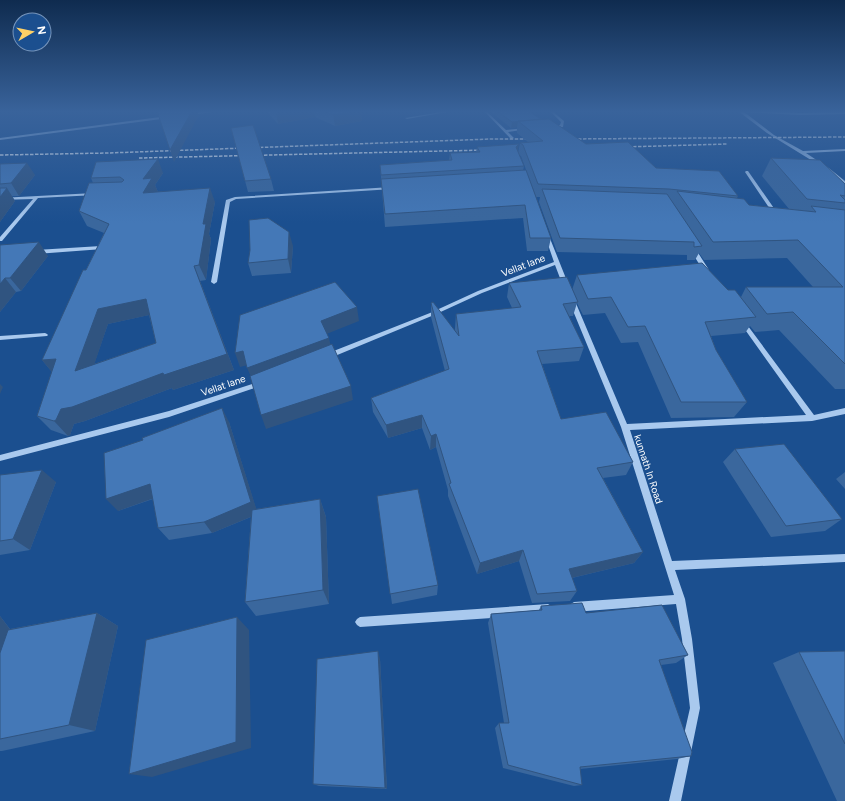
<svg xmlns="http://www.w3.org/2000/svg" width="845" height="801" font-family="Figtree,sans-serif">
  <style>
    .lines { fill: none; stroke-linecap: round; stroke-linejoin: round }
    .minor { fill: #a9c9ee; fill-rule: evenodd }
    .rail { stroke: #fff; stroke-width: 1.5; stroke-dasharray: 3.5 1.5; stroke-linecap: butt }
    .wall { fill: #3a679d; fill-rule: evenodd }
    .shaded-wall { fill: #305480 }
    .building { fill: #4478b7; stroke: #305480; fill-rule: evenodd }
    .labels { text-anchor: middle; stroke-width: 3; stroke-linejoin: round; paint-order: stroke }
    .street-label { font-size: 10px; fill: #fff; stroke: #1b4f8f }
  </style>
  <rect width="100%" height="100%" fill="#1b4f8f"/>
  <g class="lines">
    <path class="minor" d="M 213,111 L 220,111 L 190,115 L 188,114 Z
      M 448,111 L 453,111 L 407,119 L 405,118 Z
      M 484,111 L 486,111 L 506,130 L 526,128 L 528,129 L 508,132 L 514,138 L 511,139 Z
      M 550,111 L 552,111 L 564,121 L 563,127 L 549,128 L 550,126 L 560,125 L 561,122 Z
      M 738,111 L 751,111 L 800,113 L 845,112 L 845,114 L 800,115 L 744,112 L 774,135 L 803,151 L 845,149 L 845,151 L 806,153 L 830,169 L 845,181 L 845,184 L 811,160 L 767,133 Z
      M 168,116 L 169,118 L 0,140 L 0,138 Z
      M 746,171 L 748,171 L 778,214 L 778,215 L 774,215 L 745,172 Z
      M 391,187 L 393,188 L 393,189 L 236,199 L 230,202 L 217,282 L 214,284 L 211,282 L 226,200 L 235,197 Z
      M 94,193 L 96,194 L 96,195 L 38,198 L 2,241 L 0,241 L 0,237 L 33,199 L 0,200 L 0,198 Z
      M 545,235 L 549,236 L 569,286 L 568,287 L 566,288 L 563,286 L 555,265 L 482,293 L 434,315 L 330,358 L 328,358 L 325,356 L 326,354 L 430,313 L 478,291 L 554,262 L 545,236 Z
      M 101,246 L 104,248 L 103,249 L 36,254 L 33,252 L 36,250 Z
      M 692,246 L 695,248 L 709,270 L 708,271 L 704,271 L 703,270 L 689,248 Z
      M 572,299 L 575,301 L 627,424 L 806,415 L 741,324 L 740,323 L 743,321 L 745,322 L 814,415 L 845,408 L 845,414 L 812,421 L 630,430 L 672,561 L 845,554 L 845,562 L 675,570 L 685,599 L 692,639 L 700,708 L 681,801 L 669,801 L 690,708 L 682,639 L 676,604 L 574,612 L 571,610 L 569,607 L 571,604 L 574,602 L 674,595 L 621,427 L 569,301 Z
      M 45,333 L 47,334 L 48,335 L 47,336 L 0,340 L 0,336 Z
      M 261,381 L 263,381 L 264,383 L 263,385 L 169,417 L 0,461 L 0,455 L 169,411 Z
      M 548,604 L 551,606 L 553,609 L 551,612 L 548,614 L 360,627 L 357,625 L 355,622 L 357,619 L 360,617 Z"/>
    <path class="rail" d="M 568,139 L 845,137
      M 623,147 L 727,144
      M 0,155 L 108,153 L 491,139 L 536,139
      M 139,158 L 487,150"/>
  </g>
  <path class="wall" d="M 266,111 L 361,111 L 362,121 L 335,126 L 315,117 L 278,124 Z
    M 490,111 L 528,111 L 541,119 L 586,144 L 738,196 L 737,198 L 749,205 L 789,209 L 762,176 L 771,158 L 845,184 L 845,389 L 835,389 L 779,330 L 755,332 L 750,326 L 745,333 L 711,336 L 716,350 L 747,402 L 734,417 L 671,418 L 638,342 L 621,343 L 605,313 L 583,315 L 577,303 L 573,316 L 569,316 L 584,347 L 579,361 L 542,364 L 561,419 L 633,462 L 626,475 L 603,478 L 643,552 L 634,563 L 572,578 L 577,591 L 570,601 L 532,603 L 519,561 L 477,574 L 448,496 L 448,490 L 436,447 L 430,450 L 422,428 L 388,438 L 373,412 L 371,398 L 445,371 L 431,317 L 431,303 L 455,331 L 455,328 L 456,314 L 512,308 L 507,297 L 509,283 L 572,290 L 577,275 L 728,290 L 741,297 L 746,287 L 813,287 L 787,258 L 704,260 L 699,253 L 695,260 L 687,260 L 687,255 L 557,252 L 539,202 L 540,197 L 536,197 L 521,156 L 519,155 L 524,166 L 523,171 L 551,238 L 548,251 L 527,251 L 523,218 L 385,227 L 380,165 L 449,160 L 450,153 L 476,152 L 477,147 L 518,151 L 518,153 L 520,143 L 528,142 L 517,133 L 517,127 L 511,128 Z
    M 231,128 L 271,179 L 274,191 L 248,192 Z
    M 0,164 L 35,175 L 19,196 L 12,196 L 15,201 L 0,222 Z
    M 163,173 L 155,185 L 158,192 L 215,202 L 209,234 L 211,239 L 206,280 L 200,281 L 234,370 L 173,390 L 172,388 L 85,421 L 74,424 L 70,435 L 68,436 L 51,430 L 37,416 L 52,372 L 42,360 L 104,233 L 87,226 L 79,211 L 93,183 L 91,178 ZM 149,315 L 156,343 L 94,364 L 108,324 Z
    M 0,245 L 48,256 L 21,291 L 16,292 L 0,312 Z
    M 293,246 L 291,273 L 252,276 L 248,263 Z
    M 229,422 L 256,509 L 320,499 L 326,517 L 329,604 L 256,616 L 245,602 L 251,517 L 212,533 L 169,540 L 158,528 L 153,499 L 118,511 Z
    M 735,449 L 842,519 L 825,531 L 771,537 L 723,462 Z
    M 845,472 L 845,489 L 836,479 Z
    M 0,475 L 56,482 L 30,550 L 0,555 Z
    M 377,496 L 438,585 L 437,595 L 392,604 Z
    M 541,606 L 586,613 L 688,655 L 676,663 L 661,665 L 691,756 L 677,759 L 580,769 L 582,785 L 574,786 L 503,768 L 495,728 L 499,723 L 504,723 L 488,623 L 491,614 L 539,610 Z
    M 97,613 L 118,626 L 95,731 L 2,751 L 0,751 L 0,616 L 10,629 Z
    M 845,651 L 845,801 L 837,801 L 773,663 L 799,652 Z
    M 380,659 L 387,789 L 319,786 L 313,784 Z"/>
  <path class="shaded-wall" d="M 0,111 L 9,111 L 0,112 Z
    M 158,111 L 201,111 L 197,112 L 199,115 L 174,162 L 170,150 Z
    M 290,111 L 314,111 L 315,117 L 278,124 L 276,113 Z
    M 359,111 L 361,111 L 362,121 L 335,126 L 333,115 Z
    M 512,122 L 518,122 L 517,127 L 511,128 Z
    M 519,144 L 517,155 L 516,147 Z
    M 158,159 L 163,173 L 155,185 L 158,192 L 143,193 L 143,179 Z
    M 27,163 L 35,175 L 19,196 L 11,183 Z
    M 7,188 L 15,201 L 0,222 L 0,197 Z
    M 210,188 L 215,202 L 209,234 L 211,239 L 206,280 L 199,265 L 203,224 Z
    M 289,232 L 293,246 L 291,273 L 288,259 Z
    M 39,242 L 48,256 L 21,291 L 10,278 Z
    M 194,266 L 234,370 L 173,390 L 172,388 L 85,421 L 74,424 L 70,435 L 68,436 L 54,421 L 61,409 L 163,373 Z
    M 5,278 L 16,292 L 0,312 L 0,284 Z
    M 146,299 L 154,314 L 108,324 L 87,386 L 75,371 L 98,309 Z
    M 357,307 L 359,321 L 324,335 L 321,321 Z
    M 329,338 L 332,352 L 253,381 L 247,368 Z
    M 243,351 L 248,365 L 240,367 L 235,353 Z
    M 56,359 L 55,376 L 42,360 Z
    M 0,384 L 3,387 L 0,394 Z
    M 351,386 L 353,400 L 266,429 L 261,415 Z
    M 222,408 L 229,422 L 258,514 L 212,533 L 204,522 Z
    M 422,415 L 422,428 L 388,438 L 386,425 Z
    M 436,434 L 436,447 L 430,450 L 431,436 Z
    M 42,470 L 56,482 L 30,550 L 13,539 Z
    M 150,484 L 160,496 L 118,511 L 106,499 Z
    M 320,499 L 326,517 L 329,604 L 323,590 Z
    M 523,550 L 519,561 L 477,574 L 480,563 Z
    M 643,552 L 634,563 L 563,580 L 569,569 Z
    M 97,613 L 118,626 L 95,731 L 69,725 Z
    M 0,616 L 27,652 L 0,675 Z
    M 237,617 L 249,630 L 251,748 L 152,777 L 129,774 Z
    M 378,651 L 380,659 L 387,789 L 385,788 Z"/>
  <path class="building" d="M 157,111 L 192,111 L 170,150 Z
    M 274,111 L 290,111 L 276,113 Z
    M 323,111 L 359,111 L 333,115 Z
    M 497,111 L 528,111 L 541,119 L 512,122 Z
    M 549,119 L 586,144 L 628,142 L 656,168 L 719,171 L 738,196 L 669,189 L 538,184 L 523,145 L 520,143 L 543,141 L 518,121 Z
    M 253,125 L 271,179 L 245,181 L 231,128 Z
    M 519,144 L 516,147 L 524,166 L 381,175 L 380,165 L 452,160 L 450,153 L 480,152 L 477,147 Z
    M 771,158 L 820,160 L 845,184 L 845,196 L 840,195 L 845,200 L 845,203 L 807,199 Z
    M 158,159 L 143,179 L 152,178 L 143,193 L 210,188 L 203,224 L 206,224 L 199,265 L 194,266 L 227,354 L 164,375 L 163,373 L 72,407 L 61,409 L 56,420 L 54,421 L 37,416 L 56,359 L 42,360 L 83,270 L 86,270 L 109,224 L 79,211 L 89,183 L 122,182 L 124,180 L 120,177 L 91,178 L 96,162 ZM 146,299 L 156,343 L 75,371 L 98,309 Z
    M 27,163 L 11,183 L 0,184 L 0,164 Z
    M 526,170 L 551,238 L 530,238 L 525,205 L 385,214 L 381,179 Z
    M 0,188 L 7,188 L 0,197 Z
    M 542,189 L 667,194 L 702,246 L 694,247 L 694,242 L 560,238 Z
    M 677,191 L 744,199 L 749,205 L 816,212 L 811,206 L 845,210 L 845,364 L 793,312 L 767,314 L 746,287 L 843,287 L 798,240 L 713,242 Z
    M 268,218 L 289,232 L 288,259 L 248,263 L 250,250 L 249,220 Z
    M 39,242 L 10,278 L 5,278 L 0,284 L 0,245 Z
    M 702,263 L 728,290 L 735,290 L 756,317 L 705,322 L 716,350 L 747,402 L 681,402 L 645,326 L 628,327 L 611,297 L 588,299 L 577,275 Z
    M 567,277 L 578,302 L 563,304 L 584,347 L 537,351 L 561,419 L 606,412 L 633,462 L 597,468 L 643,552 L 569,569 L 577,591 L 537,594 L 523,550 L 480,563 L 449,484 L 451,483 L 436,434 L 431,436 L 422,415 L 386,425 L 371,398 L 449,369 L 431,303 L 433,302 L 459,336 L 456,314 L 521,307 L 509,283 Z
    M 335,282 L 357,307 L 321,321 L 329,338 L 247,368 L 243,351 L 235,353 L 240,315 Z
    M 332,344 L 351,386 L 261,415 L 250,376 Z
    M 222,408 L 251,502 L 204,522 L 158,528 L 150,484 L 106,499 L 104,453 L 143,440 L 142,438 Z
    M 784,444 L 842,519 L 786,526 L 735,449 Z
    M 42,470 L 13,539 L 0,541 L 0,475 Z
    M 418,489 L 438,585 L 390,594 L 377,496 Z
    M 320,499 L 323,590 L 245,602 L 252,510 Z
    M 582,603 L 586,613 L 662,605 L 688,655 L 659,660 L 692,752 L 691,756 L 580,767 L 582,785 L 508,765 L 499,723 L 509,723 L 491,614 L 542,610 L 541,606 Z
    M 97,613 L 69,725 L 0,739 L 0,653 L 8,630 Z
    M 237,617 L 236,742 L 129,774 L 146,640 Z
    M 378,651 L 385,788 L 313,784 L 317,659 Z
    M 845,651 L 845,744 L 799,652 Z"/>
  <linearGradient id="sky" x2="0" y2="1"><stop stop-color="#0f2b4f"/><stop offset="0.5" stop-color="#39639b"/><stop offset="1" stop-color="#39639b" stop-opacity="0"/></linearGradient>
  <rect width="845" height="223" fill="url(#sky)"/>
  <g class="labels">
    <g class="street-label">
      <text transform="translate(523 265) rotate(-21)" y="4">Vellat lane</text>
      <text transform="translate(223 385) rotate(-19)" y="4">Vellat lane</text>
      <text transform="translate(649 469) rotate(72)" y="4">kunnath ln Road</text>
    </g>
  </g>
  <g transform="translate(32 32) rotate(81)"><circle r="19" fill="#1b4f8f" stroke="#7695bc"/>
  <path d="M0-3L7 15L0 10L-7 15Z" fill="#ffd166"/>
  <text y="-6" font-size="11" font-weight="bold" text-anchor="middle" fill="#ffffff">N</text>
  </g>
</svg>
